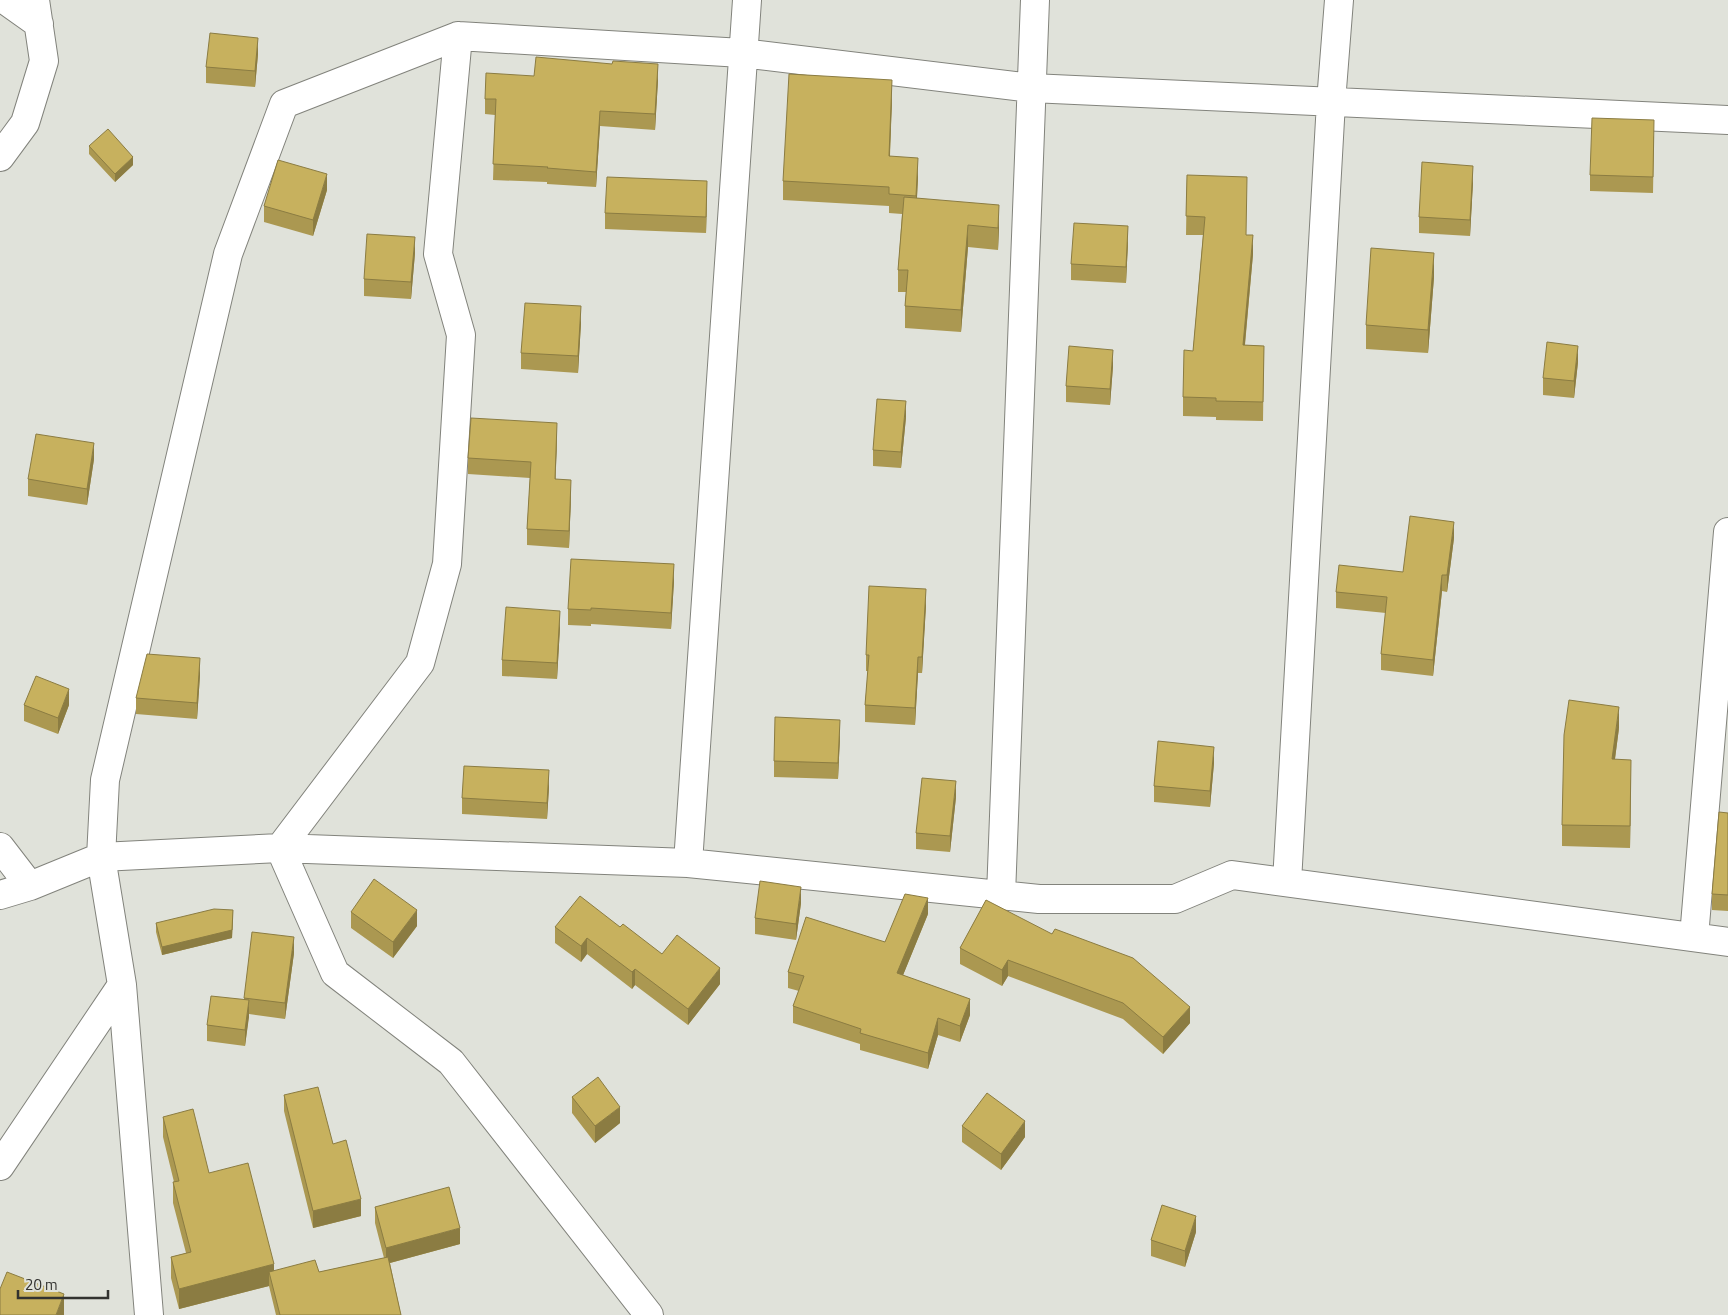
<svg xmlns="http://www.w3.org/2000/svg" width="1728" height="1315" font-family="'Titillium Web',sans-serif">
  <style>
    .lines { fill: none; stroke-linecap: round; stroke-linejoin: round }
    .minor-casing { stroke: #82837c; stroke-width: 30 }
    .minor { stroke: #fff; stroke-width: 28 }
    .wall { fill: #ab9851 }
    .shaded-wall { fill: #8b7c42 }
    .building { fill: #c7b15e; stroke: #8b7c42 }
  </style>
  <rect width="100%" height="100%" fill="#e0e2da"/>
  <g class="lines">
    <defs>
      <path id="minor" d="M 5,0 L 39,24
        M 458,36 L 438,254 L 461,335 L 447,564 L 420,663 L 280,848 L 335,973 L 451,1062 L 649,1315
        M 0,157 L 25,123 L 44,61 L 35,0
        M 0,847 L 30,886
        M 688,863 L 747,0
        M 1287,882 L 1331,102 L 1339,0
        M 0,895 L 30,886 L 101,857 L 105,780 L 228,254 L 284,104 L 458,36 L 742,53 L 1031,88 L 1728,120
        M 1001,895 L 1035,0
        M 1694,937 L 1728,532
        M 0,1166 L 122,985
        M 149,1315 L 122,985 L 101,857 L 280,848 L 688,863 L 1039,899 L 1175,899 L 1232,875 L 1728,942"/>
    </defs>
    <use href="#minor" class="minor-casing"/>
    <use href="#minor" class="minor"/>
  </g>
  <path class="wall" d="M 258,54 L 255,87 L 206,83 L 206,67 Z
    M 534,76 L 658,80 L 655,130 L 600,126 L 596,187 L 547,184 L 547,182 L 493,180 L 495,115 L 485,114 L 485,99 Z
    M 892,99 L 890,156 L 918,177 L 917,198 L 999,227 L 998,250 L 968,247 L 961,332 L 905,328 L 905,306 L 906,292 L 898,292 L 898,270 L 902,214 L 889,213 L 889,206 L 783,200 L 783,181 Z
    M 1654,136 L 1653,193 L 1590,191 L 1590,175 Z
    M 89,146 L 133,165 L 115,182 L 89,154 Z
    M 1187,175 L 1246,235 L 1253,254 L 1245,345 L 1264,346 L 1263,421 L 1216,420 L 1216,417 L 1183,416 L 1183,397 L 1193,351 L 1203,235 L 1186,235 Z
    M 1473,182 L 1470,236 L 1419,233 L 1419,217 Z
    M 327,190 L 313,236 L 264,222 L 264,206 Z
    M 707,197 L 706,233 L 605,229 L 605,213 Z
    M 1128,242 L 1126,283 L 1071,280 L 1071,264 Z
    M 415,253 L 411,299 L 364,296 L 364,279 Z
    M 1434,277 L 1428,353 L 1366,349 L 1366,325 Z
    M 581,323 L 578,373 L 521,369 L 521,353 Z
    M 1578,362 L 1574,398 L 1543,395 L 1543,378 Z
    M 1113,366 L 1110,405 L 1066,402 L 1066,386 Z
    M 906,417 L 901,468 L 873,466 L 873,450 Z
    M 557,440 L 555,479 L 571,496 L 569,548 L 527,545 L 527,529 L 530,478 L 468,474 L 468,458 Z
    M 94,459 L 87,505 L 28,496 L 28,479 Z
    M 1454,538 L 1447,592 L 1442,591 L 1433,676 L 1381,670 L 1381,654 L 1386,613 L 1336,608 L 1336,592 L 1403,572 Z
    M 674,581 L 671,629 L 591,624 L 591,626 L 568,625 L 568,609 Z
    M 926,605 L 922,673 L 918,673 L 915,725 L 865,722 L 865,705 L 868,671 L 866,671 L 866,655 Z
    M 560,627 L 557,679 L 502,676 L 502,660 Z
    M 200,675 L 197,719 L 136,714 L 136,698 Z
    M 24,705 L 69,705 L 58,734 L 24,721 Z
    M 1619,728 L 1615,759 L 1631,781 L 1630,848 L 1562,846 L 1562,825 Z
    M 840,736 L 838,779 L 774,777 L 774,761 Z
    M 1214,763 L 1210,807 L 1154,802 L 1154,786 Z
    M 549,787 L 547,819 L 462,814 L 462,798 Z
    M 956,797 L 950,852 L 916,849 L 916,833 Z
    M 1728,813 L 1728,911 L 1712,910 L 1712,894 Z
    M 986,900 L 1190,1023 L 1163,1054 L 1123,1019 L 1008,976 L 1002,986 L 960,964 L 960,948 Z
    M 801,903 L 796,940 L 755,934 L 755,918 Z
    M 351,912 L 417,926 L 393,958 L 351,928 Z
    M 928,914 L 903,975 L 970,1015 L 960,1042 L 938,1035 L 928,1069 L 860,1050 L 860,1044 L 793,1023 L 793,1006 L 799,991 L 788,988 L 788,972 L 885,942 Z
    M 233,918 L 232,938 L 162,955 L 156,932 L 156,923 Z
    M 555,927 L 620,927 L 662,954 L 720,984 L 688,1025 L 635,985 L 632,989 L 587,954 L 581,962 L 555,943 Z
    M 294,953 L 285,1019 L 249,1014 L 245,1046 L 207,1041 L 207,1025 L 244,1000 L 244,998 Z
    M 284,1095 L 333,1144 L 361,1216 L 313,1228 L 284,1111 Z
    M 572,1097 L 620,1123 L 595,1143 L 572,1113 Z
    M 163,1117 L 209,1173 L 274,1271 L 319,1272 L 384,1258 L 375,1223 L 375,1207 L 460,1244 L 390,1263 L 401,1315 L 276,1315 L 269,1286 L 179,1309 L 171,1278 L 171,1257 L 186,1253 L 173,1203 L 173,1182 L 174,1182 L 163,1137 Z
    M 962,1126 L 1025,1137 L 1001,1170 L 962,1142 Z
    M 1196,1232 L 1185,1267 L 1151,1256 L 1151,1240 Z"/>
  <path class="shaded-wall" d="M 258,38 L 258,54 L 255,87 L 255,71 Z
    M 658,64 L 658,80 L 655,130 L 655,114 Z
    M 892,80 L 892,99 L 889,175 L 889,156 Z
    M 600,111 L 600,126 L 596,187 L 596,172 Z
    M 133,157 L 133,165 L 115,182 L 115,174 Z
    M 918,158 L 918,177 L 916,215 L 916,196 Z
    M 1473,166 L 1473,182 L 1470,236 L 1470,220 Z
    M 327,174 L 327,190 L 313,236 L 313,220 Z
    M 707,181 L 707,197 L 706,233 L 706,217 Z
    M 999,205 L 999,227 L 998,250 L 998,228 Z
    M 968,225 L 968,247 L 961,332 L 961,310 Z
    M 1128,226 L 1128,242 L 1126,283 L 1126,267 Z
    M 1253,235 L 1253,254 L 1243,364 L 1243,345 Z
    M 415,237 L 415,253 L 411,299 L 411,282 Z
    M 1434,253 L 1434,277 L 1428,353 L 1428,330 Z
    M 581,306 L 581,323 L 578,373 L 578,356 Z
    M 1578,346 L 1578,362 L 1574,398 L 1574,381 Z
    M 1113,350 L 1113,366 L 1110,405 L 1110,389 Z
    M 906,401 L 906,417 L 901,468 L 901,452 Z
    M 557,423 L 557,440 L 555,495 L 555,479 Z
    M 94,443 L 94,459 L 87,505 L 87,489 Z
    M 571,480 L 571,496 L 569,548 L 569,531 Z
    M 1454,522 L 1454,538 L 1447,592 L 1447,575 Z
    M 674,564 L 674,581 L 671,629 L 671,613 Z
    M 1442,575 L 1442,591 L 1433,676 L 1433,660 Z
    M 926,589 L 926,605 L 922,673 L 922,657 Z
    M 560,611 L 560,627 L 557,679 L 557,663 Z
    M 918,657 L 918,673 L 915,725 L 915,708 Z
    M 200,658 L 200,675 L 197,719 L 197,703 Z
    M 69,689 L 69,705 L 58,734 L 58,718 Z
    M 1619,707 L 1619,728 L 1612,781 L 1612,759 Z
    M 840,720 L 840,736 L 838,779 L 838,763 Z
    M 1214,747 L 1214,763 L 1210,807 L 1210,791 Z
    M 1631,760 L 1631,781 L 1630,848 L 1630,826 Z
    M 549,770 L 549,787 L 547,819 L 547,803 Z
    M 956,781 L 956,797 L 950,852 L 950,836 Z
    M 801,887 L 801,903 L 796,940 L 796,924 Z
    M 928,898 L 928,914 L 897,990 L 897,973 Z
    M 233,910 L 232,938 L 162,955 L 162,947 Z
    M 417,910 L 417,926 L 393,958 L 393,942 Z
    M 294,937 L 294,953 L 285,1019 L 285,1003 Z
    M 587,938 L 587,954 L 581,962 L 581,946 Z
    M 1008,960 L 1008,976 L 1002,986 L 1002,970 Z
    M 720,968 L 720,984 L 688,1025 L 688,1009 Z
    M 635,969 L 635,985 L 632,989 L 632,972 Z
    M 970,999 L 970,1015 L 960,1042 L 960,1026 Z
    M 249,1000 L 249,1017 L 245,1046 L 245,1030 Z
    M 1190,1007 L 1190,1023 L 1163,1054 L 1163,1037 Z
    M 938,1018 L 938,1035 L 928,1069 L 928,1053 Z
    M 620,1107 L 620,1123 L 595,1143 L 595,1126 Z
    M 1025,1121 L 1025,1137 L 1001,1170 L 1001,1154 Z
    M 361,1199 L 361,1216 L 313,1228 L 313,1211 Z
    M 1196,1216 L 1196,1232 L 1185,1267 L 1185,1251 Z
    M 460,1228 L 460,1244 L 386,1264 L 386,1248 Z
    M 274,1264 L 274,1285 L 269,1272 L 269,1286 L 179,1309 L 179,1289 Z
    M 64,1294 L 64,1315 L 56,1315 Z"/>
  <path class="building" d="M 210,33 L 258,38 L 255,71 L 206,67 Z
    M 536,57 L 612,64 L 613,61 L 658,64 L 655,114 L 600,111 L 596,172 L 547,168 L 548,167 L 493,164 L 496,99 L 485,99 L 486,73 L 534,76 Z
    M 789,74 L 892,80 L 889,156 L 918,158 L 916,196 L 889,194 L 889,187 L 783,181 Z
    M 1592,118 L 1654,120 L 1653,177 L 1590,175 Z
    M 108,129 L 133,157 L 115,174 L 89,146 Z
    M 278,160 L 327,174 L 313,220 L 264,206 Z
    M 1422,162 L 1473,166 L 1470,220 L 1419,217 Z
    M 1187,175 L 1247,177 L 1246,235 L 1253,235 L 1243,345 L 1264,346 L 1263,402 L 1216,401 L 1216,398 L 1183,397 L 1184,350 L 1193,351 L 1205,217 L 1186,216 Z
    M 607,177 L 707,181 L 706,217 L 605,213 Z
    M 904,197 L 999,205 L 998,228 L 968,225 L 961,310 L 905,306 L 908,270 L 898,270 Z
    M 1074,223 L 1128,226 L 1126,267 L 1071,264 Z
    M 367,234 L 415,237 L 411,282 L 364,279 Z
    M 1371,248 L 1434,253 L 1428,330 L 1366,325 Z
    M 525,303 L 581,306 L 578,356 L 521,353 Z
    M 1547,342 L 1578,346 L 1574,381 L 1543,378 Z
    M 1069,346 L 1113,350 L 1110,389 L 1066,386 Z
    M 877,399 L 906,401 L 901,452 L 873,450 Z
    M 471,418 L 557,423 L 555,479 L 571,480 L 569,531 L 527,529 L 531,462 L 468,458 Z
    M 36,434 L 94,443 L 87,489 L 28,479 Z
    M 1410,516 L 1454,522 L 1447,575 L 1442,575 L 1433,660 L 1381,654 L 1387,597 L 1336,592 L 1339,565 L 1403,572 Z
    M 571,559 L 674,564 L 671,613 L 591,608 L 591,610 L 568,609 Z
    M 869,586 L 926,589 L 922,657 L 918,657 L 915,708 L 865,705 L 869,655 L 866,655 Z
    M 506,607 L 560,611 L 557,663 L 502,660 Z
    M 147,654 L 200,658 L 197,703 L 136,698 Z
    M 36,676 L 69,689 L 58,718 L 24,705 Z
    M 1569,700 L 1619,707 L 1612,759 L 1631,760 L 1630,826 L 1562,825 L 1564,735 Z
    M 775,717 L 840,720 L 838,763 L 774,761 Z
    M 1158,741 L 1214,747 L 1210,791 L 1154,786 Z
    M 464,766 L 549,770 L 547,803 L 462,798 Z
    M 922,778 L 956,781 L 950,836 L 916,833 Z
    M 1719,812 L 1728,813 L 1728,895 L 1712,894 Z
    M 374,879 L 417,910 L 393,942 L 351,912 Z
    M 760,881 L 801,887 L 796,924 L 755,918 Z
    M 905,894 L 928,898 L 897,973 L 970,999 L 960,1026 L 938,1018 L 928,1053 L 860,1033 L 861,1029 L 793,1006 L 804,976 L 788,972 L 806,917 L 885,942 Z
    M 580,896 L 620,927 L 623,924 L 662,954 L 677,935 L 720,968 L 688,1009 L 635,969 L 632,972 L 587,938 L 581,946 L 555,927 Z
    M 986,900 L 1052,934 L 1055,929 L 1133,958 L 1190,1007 L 1163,1037 L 1123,1003 L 1008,960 L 1002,970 L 960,948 Z
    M 214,909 L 233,910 L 232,930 L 162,947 L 156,923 Z
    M 252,932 L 294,937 L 285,1003 L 244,998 Z
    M 211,996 L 249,1000 L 245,1030 L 207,1025 Z
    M 598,1077 L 620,1107 L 595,1126 L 572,1097 Z
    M 318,1087 L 333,1144 L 346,1140 L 361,1199 L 313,1211 L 284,1095 Z
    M 987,1093 L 1025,1121 L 1001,1154 L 962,1126 Z
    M 193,1109 L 209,1173 L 248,1163 L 274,1264 L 179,1289 L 171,1257 L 191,1252 L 173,1182 L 179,1181 L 163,1117 Z
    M 449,1187 L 460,1228 L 386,1248 L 375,1207 Z
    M 1162,1205 L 1196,1216 L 1185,1251 L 1151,1240 Z
    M 388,1257 L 401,1315 L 280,1315 L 269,1272 L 315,1260 L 319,1272 Z
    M 7,1272 L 64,1294 L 56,1315 L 0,1315 L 0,1289 Z"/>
  <path d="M18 1290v8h90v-8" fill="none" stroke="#32322f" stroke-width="2.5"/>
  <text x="25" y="1290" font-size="15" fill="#32322f" stroke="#e0e2da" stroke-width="4" paint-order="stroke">20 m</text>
</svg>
